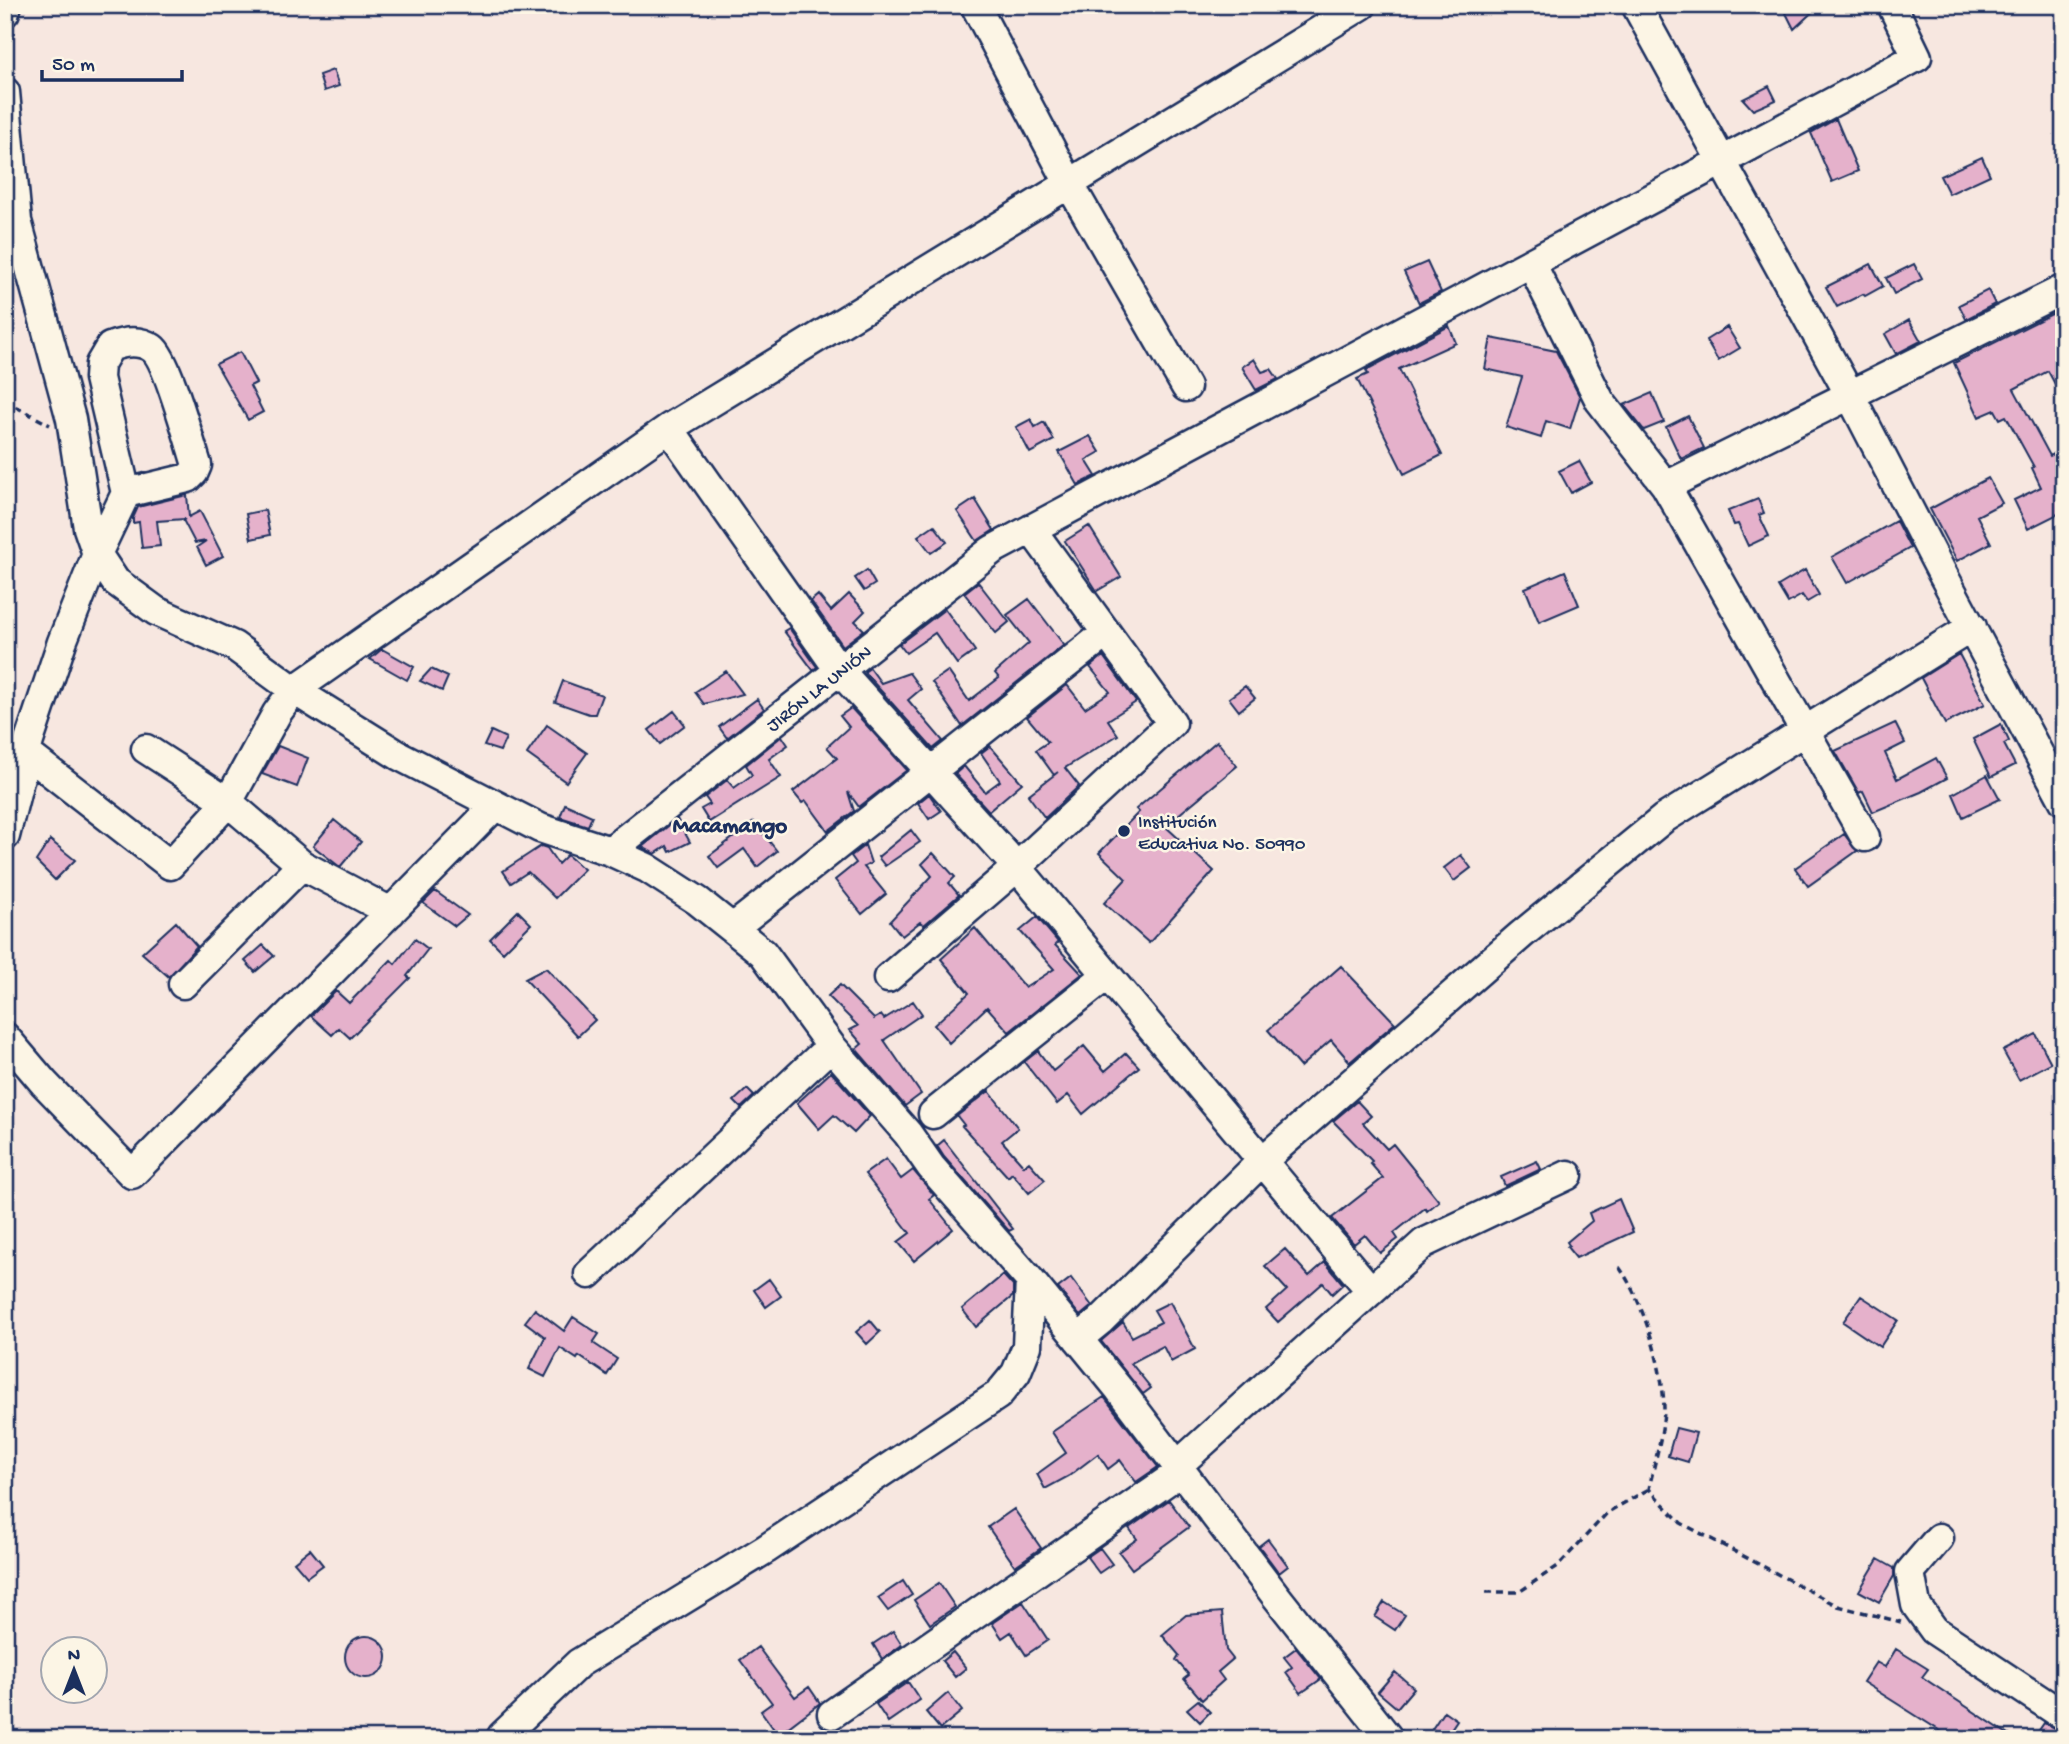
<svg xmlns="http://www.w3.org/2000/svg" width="2069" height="1744" font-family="'Gochi Hand',sans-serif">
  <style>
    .building { fill: #e5b1cb; stroke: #1b2f5e; stroke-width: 2 }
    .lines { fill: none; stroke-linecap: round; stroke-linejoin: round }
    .minor-casing { stroke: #1b2f5e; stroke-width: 33 }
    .path { stroke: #1b2f5e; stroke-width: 3.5; stroke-dasharray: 7 5; stroke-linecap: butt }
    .minor { stroke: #fcf5e5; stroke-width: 28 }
    .poi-dot { fill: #1b2f5e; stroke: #fcf5e5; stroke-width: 2.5 }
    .labels { text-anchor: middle; stroke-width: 5; stroke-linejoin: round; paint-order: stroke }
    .street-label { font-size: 19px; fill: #1b2f5e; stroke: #fcf5e5 }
    .poi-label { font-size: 19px; fill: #1b2f5e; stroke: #fcf5e5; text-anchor: start }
    .quarter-label { font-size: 23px; font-weight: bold; fill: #1b2f5e; stroke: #fcf5e5 }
  </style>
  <rect width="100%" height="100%" fill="#f7e7e0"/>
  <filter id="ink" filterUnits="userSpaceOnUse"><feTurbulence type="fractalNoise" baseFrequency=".0143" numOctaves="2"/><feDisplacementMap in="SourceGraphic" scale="14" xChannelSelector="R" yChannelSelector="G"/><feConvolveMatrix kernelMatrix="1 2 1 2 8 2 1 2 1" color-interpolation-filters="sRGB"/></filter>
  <g filter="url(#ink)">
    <path class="building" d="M 1782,5 L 1820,5 L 1794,29 Z
      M 333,70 L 339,86 L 324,91 L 319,75 Z
      M 1769,86 L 1776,100 L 1753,110 L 1743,99 Z
      M 1836,119 L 1858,171 L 1832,182 L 1811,133 Z
      M 1982,157 L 1990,175 L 1949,194 L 1940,176 Z
      M 1427,262 L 1441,292 L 1419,303 L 1404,272 Z
      M 1871,264 L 1883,286 L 1865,296 L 1863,294 L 1837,307 L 1826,287 Z
      M 1914,264 L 1922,279 L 1894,294 L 1886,278 Z
      M 1988,290 L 1995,304 L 1966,319 L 1959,305 Z
      M 2064,308 L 2064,401 L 2048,371 L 2014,389 L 2050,456 L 2060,451 L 2064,460 L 2064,511 L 2028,529 L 2014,500 L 2041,487 L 2032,468 L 2034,467 L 2006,416 L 2000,419 L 1995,410 L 1979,417 L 1954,363 Z
      M 1909,320 L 1921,341 L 1896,354 L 1885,334 Z
      M 1449,326 L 1456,343 L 1399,369 L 1442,455 L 1404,474 L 1357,379 L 1368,374 L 1366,370 Z
      M 1727,327 L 1740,348 L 1718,361 L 1706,340 Z
      M 1491,338 L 1556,351 L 1580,397 L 1570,429 L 1546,421 L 1541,438 L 1506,427 L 1522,377 L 1485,369 Z
      M 240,352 L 256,383 L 250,386 L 263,412 L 248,420 L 216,364 Z
      M 1254,359 L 1262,372 L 1271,369 L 1278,379 L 1256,390 L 1242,367 Z
      M 1652,393 L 1664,422 L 1644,430 L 1624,405 Z
      M 1688,416 L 1704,448 L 1681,459 L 1666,427 Z
      M 1031,419 L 1035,427 L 1044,422 L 1054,440 L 1030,453 L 1016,427 Z
      M 1090,436 L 1100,452 L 1086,460 L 1096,476 L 1078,485 L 1059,452 Z
      M 1579,461 L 1591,482 L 1571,493 L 1559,471 Z
      M 1988,478 L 2002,503 L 1977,516 L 1991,543 L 1957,561 L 1930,509 Z
      M 187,495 L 189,517 L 200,511 L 223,556 L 206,565 L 197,547 L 206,541 L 195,543 L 183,520 L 185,519 L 157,521 L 160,546 L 142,548 L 139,522 L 133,523 L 133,518 L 138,507 Z
      M 975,499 L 994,530 L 977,541 L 957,511 Z
      M 1758,499 L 1764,513 L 1759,515 L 1769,536 L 1748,546 L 1738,524 L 1734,525 L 1728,511 Z
      M 265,510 L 270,535 L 251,539 L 246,514 Z
      M 1896,521 L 1910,548 L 1847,583 L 1832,557 Z
      M 934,525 L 947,542 L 931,553 L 918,536 Z
      M 1089,526 L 1121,577 L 1097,591 L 1065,541 Z
      M 867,570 L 875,584 L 864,591 L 855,578 Z
      M 1805,570 L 1819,595 L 1807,602 L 1802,595 L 1788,603 L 1778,586 Z
      M 1565,571 L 1579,605 L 1539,622 L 1525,588 Z
      M 978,582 L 1009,622 L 996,633 L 964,593 Z
      M 849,594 L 865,611 L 855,621 L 864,630 L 843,646 L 811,601 L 818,595 L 831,611 Z
      M 1029,599 L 1064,645 L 962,726 L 932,682 L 948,671 L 969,701 L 999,678 L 995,673 L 1029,643 L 1007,615 Z
      M 945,609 L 975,651 L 957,664 L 935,633 L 906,653 L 899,644 Z
      M 789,628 L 817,667 L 813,670 L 784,631 Z
      M 382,649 L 414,667 L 407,680 L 370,659 Z
      M 1959,654 L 1985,704 L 1945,724 L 1921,678 Z
      M 1103,656 L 1136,702 L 1108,720 L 1118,735 L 1065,768 L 1079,786 L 1045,818 L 1028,795 L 1058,772 L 1054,775 L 1036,750 L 1048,742 L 1027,717 L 1067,685 L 1085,708 L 1110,692 L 1090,667 Z
      M 870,668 L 881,683 L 909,673 L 921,689 L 908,700 L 943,741 L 933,749 L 864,672 Z
      M 431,669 L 448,677 L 442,691 L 420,681 Z
      M 726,671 L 743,694 L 704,704 L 695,692 Z
      M 563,681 L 602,695 L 595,714 L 589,714 L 555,702 Z
      M 1245,686 L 1255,698 L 1239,711 L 1229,698 Z
      M 757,699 L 764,709 L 727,738 L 719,727 Z
      M 851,708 L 907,770 L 859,807 L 848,792 L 854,811 L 828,831 L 806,801 L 802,803 L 793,792 L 837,758 L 827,747 L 849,727 L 840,716 Z
      M 674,711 L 685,725 L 660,744 L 649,730 Z
      M 1895,723 L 1905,743 L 1885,753 L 1897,779 L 1936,758 L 1947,778 L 1921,792 L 1873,812 L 1863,791 L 1859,793 L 1835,751 Z
      M 2001,724 L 2009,741 L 2004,744 L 2015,765 L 1991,777 L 1973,739 Z
      M 547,725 L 587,753 L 566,782 L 527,754 Z
      M 491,731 L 506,738 L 500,751 L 484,746 Z
      M 782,736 L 788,745 L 769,759 L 781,777 L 709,822 L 701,809 L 710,804 L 705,797 L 727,780 L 734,788 L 752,775 L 746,765 Z
      M 1217,741 L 1237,766 L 1165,826 L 1214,871 L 1149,943 L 1104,903 L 1126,879 L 1099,853 L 1139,812 L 1136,809 Z
      M 278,746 L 308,758 L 297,787 L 262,774 Z
      M 990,746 L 1022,783 L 989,811 L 955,774 L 964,766 L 985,792 L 1000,781 L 981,753 Z
      M 1987,775 L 2000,799 L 1963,817 L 1953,794 Z
      M 929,794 L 941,811 L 929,819 L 918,803 Z
      M 565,804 L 592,816 L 588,826 L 560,817 Z
      M 677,819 L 690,842 L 670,852 L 667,846 L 655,854 L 642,847 Z
      M 334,820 L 361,842 L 340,867 L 313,846 Z
      M 754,822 L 777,851 L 757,867 L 744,849 L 718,868 L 709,856 Z
      M 911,830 L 920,842 L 885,866 L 878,857 Z
      M 1844,834 L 1857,851 L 1808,886 L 1795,868 Z
      M 50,840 L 75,860 L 55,880 L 36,861 Z
      M 865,845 L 871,863 L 864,867 L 886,894 L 862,914 L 835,880 L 856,863 L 851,856 Z
      M 541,846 L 547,848 L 558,864 L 567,855 L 584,869 L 555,898 L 528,872 L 511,883 L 503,871 Z
      M 933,853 L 955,877 L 949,883 L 959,895 L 924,925 L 920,922 L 902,936 L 890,921 L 932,876 L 922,864 Z
      M 1461,855 L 1471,868 L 1454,881 L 1444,868 Z
      M 435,891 L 468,915 L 455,926 L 423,903 Z
      M 518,911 L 531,924 L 503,952 L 490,939 Z
      M 1037,917 L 1058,942 L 1055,945 L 1082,974 L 1009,1032 L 987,1007 L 949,1043 L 934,1025 L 969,993 L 941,959 L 975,928 L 1025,988 L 1054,969 L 1020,931 Z
      M 176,922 L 197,946 L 169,977 L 142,953 Z
      M 415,939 L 428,949 L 407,976 L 410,978 L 350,1038 L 339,1028 L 332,1035 L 311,1016 L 336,991 L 349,1003 L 391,960 L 395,964 Z
      M 263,945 L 274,956 L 255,972 L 245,961 Z
      M 1341,966 L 1395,1023 L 1350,1062 L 1331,1040 L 1300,1067 L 1268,1030 Z
      M 546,968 L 595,1020 L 578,1036 L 525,979 Z
      M 840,985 L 874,1019 L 881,1015 L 884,1019 L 913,1001 L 922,1014 L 884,1040 L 921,1094 L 905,1106 L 856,1049 L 862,1044 L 850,1030 L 858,1026 L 828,996 Z
      M 2036,1034 L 2051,1063 L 2019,1080 L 2003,1051 Z
      M 1084,1046 L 1105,1071 L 1126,1053 L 1139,1067 L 1083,1114 L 1068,1095 L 1057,1104 L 1024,1062 L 1038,1051 L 1053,1071 Z
      M 831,1072 L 870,1116 L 854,1133 L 834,1115 L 819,1129 L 797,1103 Z
      M 747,1089 L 754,1096 L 741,1108 L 734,1101 Z
      M 989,1091 L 1018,1128 L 1002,1141 L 1024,1166 L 1029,1162 L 1045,1180 L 1029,1193 L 1012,1173 L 1008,1177 L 962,1126 L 964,1125 L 957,1116 Z
      M 1357,1101 L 1371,1116 L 1363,1123 L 1387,1149 L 1393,1144 L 1439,1201 L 1427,1211 L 1425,1208 L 1394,1233 L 1398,1239 L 1380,1253 L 1365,1235 L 1354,1244 L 1332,1218 L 1383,1178 L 1370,1163 L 1372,1161 L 1333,1121 Z
      M 944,1140 L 1013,1229 L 1009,1231 L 944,1157 L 937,1146 Z
      M 886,1159 L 901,1179 L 913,1170 L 934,1195 L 929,1199 L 953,1229 L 914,1261 L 898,1242 L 910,1233 L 865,1174 Z
      M 1537,1161 L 1541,1169 L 1505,1186 L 1501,1177 Z
      M 1619,1199 L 1633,1232 L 1576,1258 L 1567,1247 L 1569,1245 L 1567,1242 L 1592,1221 L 1589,1213 Z
      M 1285,1249 L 1309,1276 L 1325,1262 L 1343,1284 L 1332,1294 L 1323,1283 L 1278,1322 L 1266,1309 L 1287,1290 L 1265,1266 Z
      M 1003,1275 L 1013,1286 L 1013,1296 L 976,1327 L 962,1309 Z
      M 1071,1278 L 1092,1306 L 1080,1316 L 1058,1288 Z
      M 769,1279 L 781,1296 L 766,1307 L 754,1290 Z
      M 1861,1296 L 1898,1320 L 1880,1347 L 1843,1322 Z
      M 1170,1302 L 1195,1349 L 1171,1362 L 1163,1346 L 1131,1363 L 1151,1388 L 1143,1394 L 1101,1341 L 1123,1322 L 1132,1337 L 1161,1322 L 1154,1310 Z
      M 535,1309 L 564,1331 L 573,1317 L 599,1334 L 593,1343 L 617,1359 L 607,1375 L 579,1356 L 577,1359 L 560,1348 L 545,1377 L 529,1369 L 545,1337 L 525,1322 Z
      M 870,1320 L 880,1332 L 867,1344 L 856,1332 Z
      M 1104,1397 L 1158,1467 L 1136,1482 L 1120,1460 L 1108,1469 L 1098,1454 L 1069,1476 L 1045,1489 L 1037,1474 L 1066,1453 L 1052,1432 Z
      M 1676,1428 L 1696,1433 L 1688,1462 L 1668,1456 Z
      M 1169,1500 L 1189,1527 L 1132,1569 L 1119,1552 L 1137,1539 L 1129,1528 Z
      M 1014,1509 L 1041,1548 L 1015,1566 L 988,1527 Z
      M 1268,1539 L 1288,1566 L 1279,1573 L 1259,1546 Z
      M 1100,1548 L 1112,1564 L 1099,1573 L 1087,1557 Z
      M 310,1549 L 323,1565 L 307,1577 L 294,1562 Z
      M 1878,1559 L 1894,1568 L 1894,1576 L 1879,1602 L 1859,1591 Z
      M 903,1581 L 912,1595 L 888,1611 L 878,1598 Z
      M 939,1583 L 955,1607 L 930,1624 L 914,1600 Z
      M 1023,1602 L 1048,1640 L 1026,1655 L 1011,1632 L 1002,1638 L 992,1623 Z
      M 1384,1602 L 1405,1615 L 1395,1630 L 1375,1617 Z
      M 1222,1612 L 1226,1650 L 1233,1659 L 1218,1672 L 1224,1680 L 1202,1700 L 1184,1679 L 1189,1675 L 1176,1660 L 1179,1655 L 1162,1635 L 1186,1615 Z
      M 893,1631 L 902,1645 L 882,1659 L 873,1644 Z
      M345 1657a21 21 0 1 1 42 0a21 21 0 1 1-42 0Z
      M 758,1647 L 795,1697 L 809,1687 L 820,1703 L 778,1735 L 761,1711 L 772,1703 L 740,1660 Z
      M 1296,1648 L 1321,1679 L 1301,1693 L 1286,1672 L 1292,1667 L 1284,1657 Z
      M 1896,1649 L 1928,1669 L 1922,1677 L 2015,1739 L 1953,1739 L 1863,1682 L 1876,1662 L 1885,1667 Z
      M 953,1652 L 966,1668 L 955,1677 L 942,1661 Z
      M 1395,1672 L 1414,1688 L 1397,1708 L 1378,1692 Z
      M 908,1682 L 920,1700 L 888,1722 L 876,1704 Z
      M 948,1693 L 962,1711 L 940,1729 L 926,1712 Z
      M 1198,1700 L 1210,1712 L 1200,1722 L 1187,1709 Z
      M 1444,1711 L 1457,1720 L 1445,1738 L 1432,1729 Z
      M 2044,1723 L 2064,1733 L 2064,1739 L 2033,1739 Z"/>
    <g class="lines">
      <defs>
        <path id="minor" d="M 975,5 L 1070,185 L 1186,387
          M 1636,5 L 1850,395 L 1942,573 L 2064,801
          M 5,12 L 7,5
          M 5,92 L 17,221 L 71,419 L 88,528 L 97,554 L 115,581 L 156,611 L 234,646 L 294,690 L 398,755 L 540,828 L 610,851 L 647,868 L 698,901 L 763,953 L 831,1046 L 908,1134 L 931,1167 L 1030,1280 L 1119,1389 L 1276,1596 L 1389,1739
          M 1531,263 L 1600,401 L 1666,486 L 1865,837
          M 669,428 L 839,670 L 1017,867 L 1371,1291
          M 1666,486 L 2064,289
          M 146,749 L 228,802 L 302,865 L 391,912
          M 26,753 L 170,865 L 228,802 L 277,713 L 294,690 L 669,428 L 1362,5
          M 5,836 L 29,741 L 62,642 L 97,554 L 126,493 L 99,378 L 100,364 L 110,347 C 123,342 139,339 152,348 C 167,358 190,443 197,465 L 194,472 L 188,478 L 126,493
          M 610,851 L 992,550 L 1917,57 L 1892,5
          M 733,928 L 1106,633
          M 888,978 L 1017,867 L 1172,723 L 1031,529
          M 183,984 L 302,865
          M 5,1037 L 44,1083 L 132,1174 L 495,806
          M 933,1114 L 1107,975
          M 589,1274 L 831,1046
          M 1078,1339 L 1100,1321 L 1261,1162 L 1521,935 L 1663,819 L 1972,627
          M 1178,1465 L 1424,1243 L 1568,1175
          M 1939,1538 L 1910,1572 L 1916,1605 L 1934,1630 L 2064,1716
          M 832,1714 L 1183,1470
          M 502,1736 L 579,1663 L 766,1549 L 998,1395 L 1016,1373 L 1027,1346 L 1030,1280"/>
      </defs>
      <use href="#minor" class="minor-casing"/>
      <path class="path" d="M 5,401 L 50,425
        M 1619,1267 C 1643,1300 1664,1369 1664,1410 C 1663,1435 1654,1464 1649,1489 L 1681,1523 L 1838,1606 L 1901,1622
        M 1486,1592 L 1519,1592 L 1558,1566 L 1608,1512 L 1649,1489"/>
      <use href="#minor" class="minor"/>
    </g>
  </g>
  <circle class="poi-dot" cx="1124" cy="831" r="7"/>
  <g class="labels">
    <g class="street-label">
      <text transform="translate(818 687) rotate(-38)" y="7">JIRÓN LA UNIÓN</text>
    </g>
    <g class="poi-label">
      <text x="1138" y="827">Institución<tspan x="1138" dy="22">Educativa No. 50990</tspan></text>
    </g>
    <g class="quarter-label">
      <text x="730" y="832">Macamango</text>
    </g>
  </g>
  <rect width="2069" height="1744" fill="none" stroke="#fcf5e5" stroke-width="28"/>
  <rect x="14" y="14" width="2041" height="1716" fill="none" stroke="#1b2f5e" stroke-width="2.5" filter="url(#ink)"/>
  <g transform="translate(74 1670)"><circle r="33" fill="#fcf5e5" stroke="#a2a6af" stroke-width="2"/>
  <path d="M0-5L12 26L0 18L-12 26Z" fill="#1b2f5e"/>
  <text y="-10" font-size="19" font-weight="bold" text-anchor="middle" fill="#1b2f5e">N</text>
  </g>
  <path d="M42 70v10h140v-10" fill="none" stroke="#1b2f5e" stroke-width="3.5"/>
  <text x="52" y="70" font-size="21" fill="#1b2f5e" stroke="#fcf5e5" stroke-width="5" paint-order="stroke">50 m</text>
</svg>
